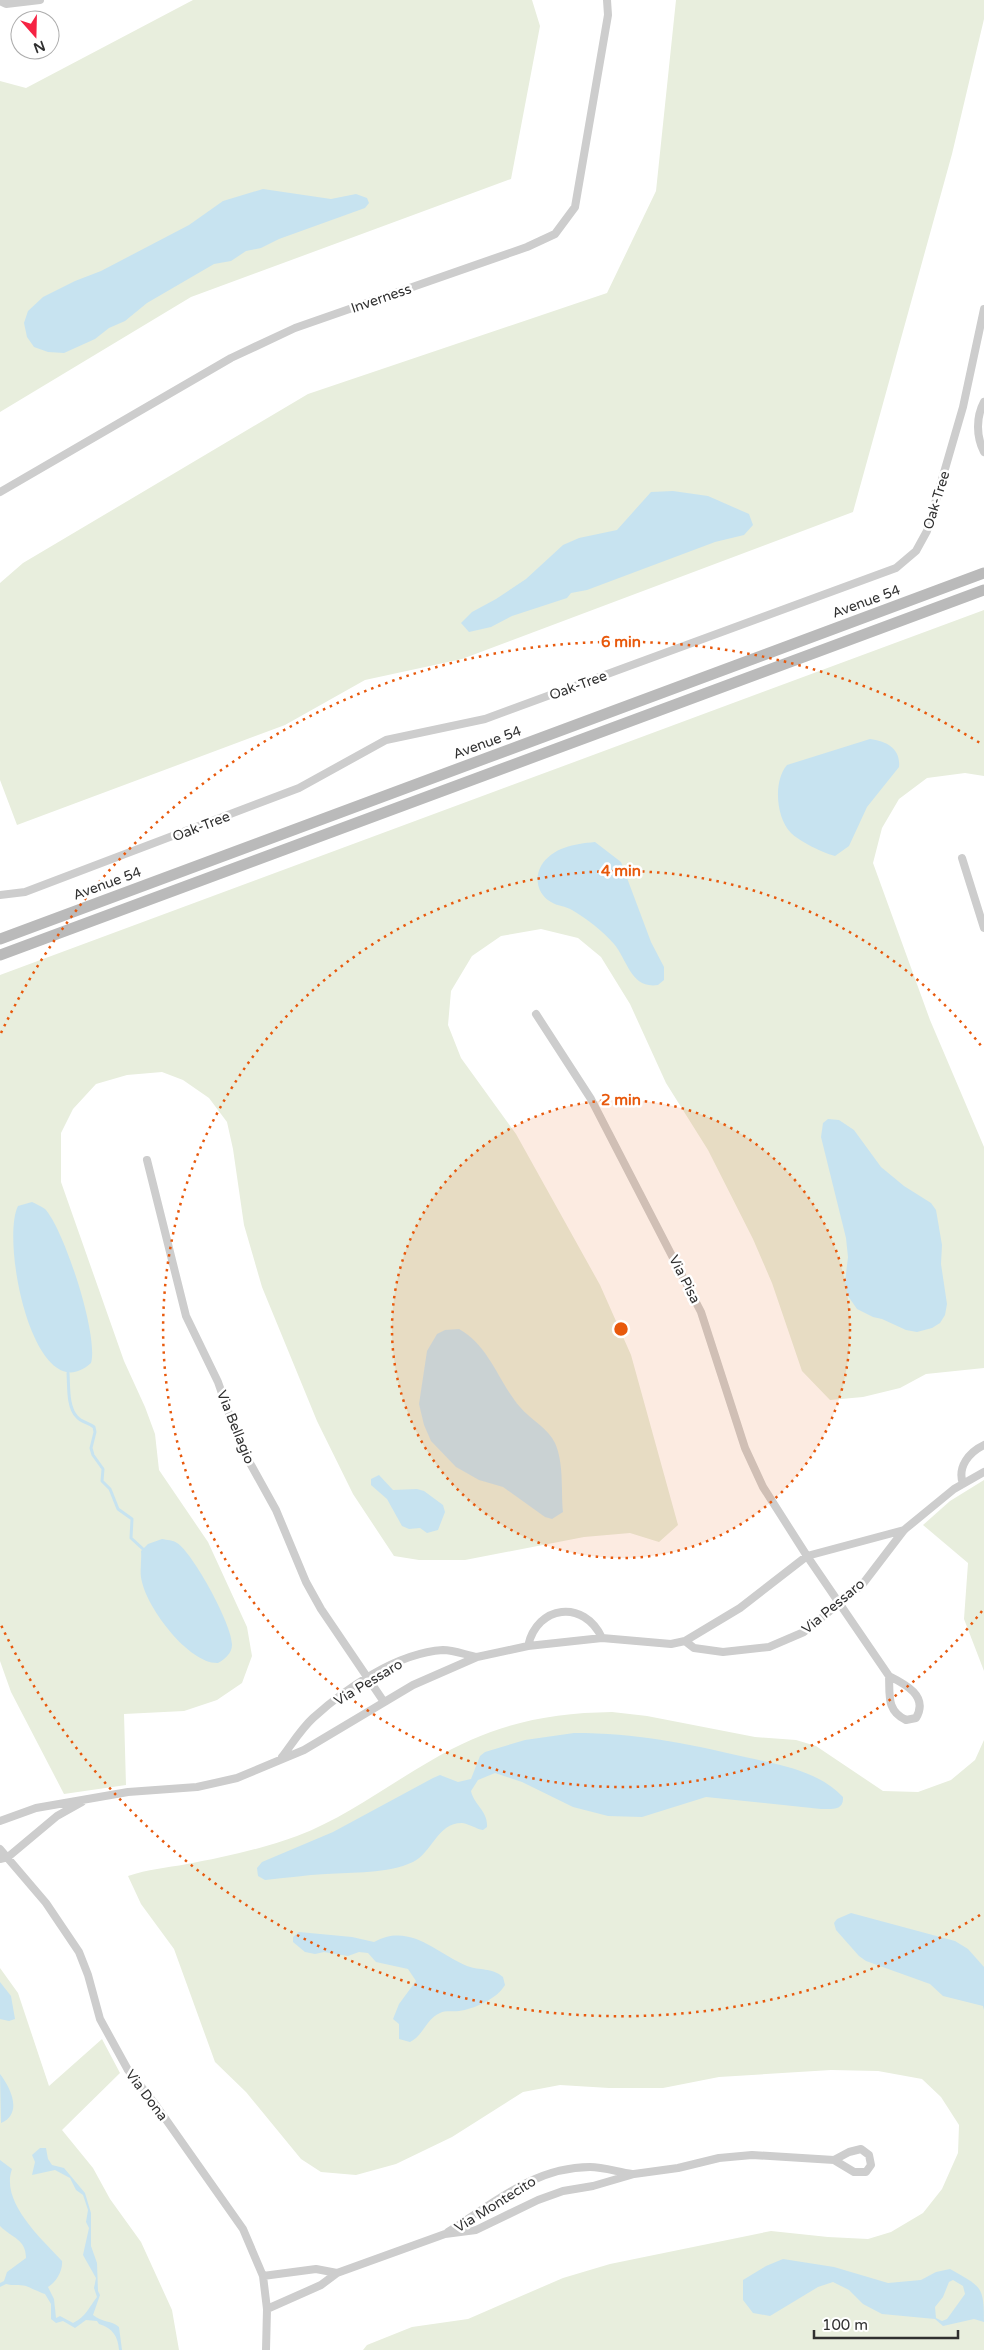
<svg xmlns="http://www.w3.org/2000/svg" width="984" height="2350" font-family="'Varela Round',sans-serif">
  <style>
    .green { fill: #e8eedd }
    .water { fill: #c7e3f0; fill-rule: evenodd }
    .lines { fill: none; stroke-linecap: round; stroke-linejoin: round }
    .stream { stroke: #c7e3f0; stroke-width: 3 }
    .street { stroke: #cdcdcd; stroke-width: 8 }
    .secondary { stroke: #bababa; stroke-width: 11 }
    .ring { fill: none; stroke: #e8590c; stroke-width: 2.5; stroke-dasharray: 2.5 5 }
    .labels { text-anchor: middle; stroke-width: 5; stroke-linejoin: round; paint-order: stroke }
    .street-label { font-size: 14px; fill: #303030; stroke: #fff }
    .centre { fill: #e8590c; stroke: #fff; stroke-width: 2.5 }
    .ring-label { font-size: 15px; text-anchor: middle; font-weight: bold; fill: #e8590c; stroke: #fff; stroke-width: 5; stroke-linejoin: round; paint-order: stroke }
  </style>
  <rect width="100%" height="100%" fill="#fff"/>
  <path class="green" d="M 193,0 L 532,0 L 540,26 L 511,179 L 191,297 L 0,412 L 0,81 L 26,88 Z
    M 676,0 L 984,0 L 984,19 L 952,154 L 853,512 L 462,659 L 365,680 L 285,725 L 17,825 L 0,780 L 0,583 L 23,563 L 308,394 L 607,293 L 656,191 Z
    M 984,610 L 984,776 L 965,773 L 927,778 L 899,799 L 882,828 L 873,863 L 930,1020 L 984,1147 L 984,1368 L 926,1374 L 900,1388 L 863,1397 L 830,1400 L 802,1371 L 772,1283 L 753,1239 L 708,1150 L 666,1083 L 630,1004 L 601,957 L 578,938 L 541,929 L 501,936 L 472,956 L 451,991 L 448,1025 L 461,1058 L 516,1134 L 600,1285 L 631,1355 L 678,1525 L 659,1542 L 630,1533 L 584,1537 L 465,1560 L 419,1560 L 394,1556 L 353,1494 L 317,1421 L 262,1287 L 244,1225 L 233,1149 L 227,1122 L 209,1098 L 183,1080 L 162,1072 L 127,1075 L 96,1084 L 73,1109 L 61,1133 L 61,1182 L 124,1361 L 145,1407 L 155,1434 L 159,1470 L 208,1542 L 247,1627 L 252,1656 L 242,1683 L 217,1700 L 184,1711 L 124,1714 L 126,1785 L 64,1794 L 11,1692 L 0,1661 L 0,975 Z
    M 984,1480 L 984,1671 L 964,1619 L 968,1563 L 923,1525 L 950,1501 Z
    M 612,1712 L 647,1716 L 755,1737 L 796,1740 L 816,1746 L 883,1791 L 918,1792 L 951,1780 L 975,1760 L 984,1740 L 984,2350 L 363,2350 L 367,2345 L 412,2327 L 468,2319 L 563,2278 L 610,2264 L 771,2231 L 828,2237 L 868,2239 L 891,2232 L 923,2213 L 942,2189 L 958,2153 L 959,2125 L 941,2097 L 922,2079 L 878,2071 L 831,2070 L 719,2077 L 663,2088 L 609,2088 L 560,2085 L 523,2092 L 452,2137 L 396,2164 L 356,2175 L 321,2172 L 301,2159 L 246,2092 L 215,2062 L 174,1949 L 141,1904 L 128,1876 C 148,1869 166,1868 187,1864 C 221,1858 265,1848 297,1836 C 345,1818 388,1785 432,1760 C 492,1725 544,1713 612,1712 Z
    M 0,1968 L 18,1993 L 49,2086 L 102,2039 L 120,2073 L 62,2130 L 93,2168 L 110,2199 L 141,2242 L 172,2310 L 179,2350 L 0,2350 Z"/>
  <path class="water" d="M 263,189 L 331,199 L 356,194 L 367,198 L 369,203 L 365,208 L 279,239 L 261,248 L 246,251 L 231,261 L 214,264 L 147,303 L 125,321 L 109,328 L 95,339 L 64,353 L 48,352 L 34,347 L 27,337 L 24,323 L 28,311 L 43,297 L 75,281 L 101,271 L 189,225 L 223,201 Z
    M 673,491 L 708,496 L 749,514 L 753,525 L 744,535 L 715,542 L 587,590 L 571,593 L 567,598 L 512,616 L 491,627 L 469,632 L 461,623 L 472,612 L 496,599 L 526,579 L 563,545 L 579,538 L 617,530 L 651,492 Z
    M 870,739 C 887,741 901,749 899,767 L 867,807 L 849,846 L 835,856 C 823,853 799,841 791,833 C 776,818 773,781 787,765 Z
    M 595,842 L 621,862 L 651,942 L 664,967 L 664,980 L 658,985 C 631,989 628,961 614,944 C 603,931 587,919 572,910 C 566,906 557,906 551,902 C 538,895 534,879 541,866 C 553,847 574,844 595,842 Z
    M 828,1119 L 839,1120 L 854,1130 L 881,1167 L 904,1186 L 931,1203 L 936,1210 L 942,1245 L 941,1264 L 947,1304 L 945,1315 L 940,1323 L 932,1328 L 917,1332 L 906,1330 L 882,1319 L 873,1317 L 857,1309 L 848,1296 L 845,1282 L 848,1257 L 846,1238 L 821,1137 L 823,1123 Z
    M 32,1202 C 36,1204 41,1206 45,1209 C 64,1229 99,1336 91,1363 C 35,1414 0,1242 18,1206 Z
    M 459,1329 C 489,1345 499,1383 520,1407 C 531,1420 548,1428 555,1443 C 564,1463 561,1490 563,1512 L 552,1519 L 545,1517 L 503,1487 L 479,1480 L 456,1467 L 431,1441 L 424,1425 L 419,1404 L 427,1351 L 437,1334 L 445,1330 Z
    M 379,1475 L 393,1490 L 417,1489 L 424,1491 L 443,1505 L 445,1512 L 438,1530 L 427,1533 L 420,1528 L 409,1529 L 402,1526 L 387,1499 L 371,1485 L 371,1479 Z
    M 162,1539 C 167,1540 173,1540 177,1543 C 193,1553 233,1626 232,1645 C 232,1653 225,1659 218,1663 C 189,1664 148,1609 142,1582 C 139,1572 142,1562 141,1551 L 148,1544 Z
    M 574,1733 C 637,1733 684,1743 745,1757 C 780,1765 817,1770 843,1797 C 844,1811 831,1809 821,1809 L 706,1797 L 642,1817 L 608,1816 L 573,1807 L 522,1782 L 495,1773 L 478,1780 L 471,1791 C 474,1805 488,1811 487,1827 L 483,1830 C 476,1829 470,1824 462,1823 C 437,1823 432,1853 413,1862 C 387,1874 353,1872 326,1874 C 306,1875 286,1878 265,1880 L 258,1876 L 257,1868 L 262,1862 L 333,1832 L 433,1778 L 440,1775 L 458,1782 L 471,1779 L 480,1756 L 485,1752 L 525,1740 Z
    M 851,1913 L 955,1941 L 968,1949 L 984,1967 L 984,2010 L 983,2006 L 943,1996 L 930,1984 L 866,1961 L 859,1956 L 836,1930 L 834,1923 L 837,1919 Z
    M 299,1932 L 352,1937 L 374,1942 C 410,1922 436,1953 467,1966 C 480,1971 491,1967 503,1977 L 505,1985 C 497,1999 474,2009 459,2011 C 452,2012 446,2010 440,2013 C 426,2019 423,2036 410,2042 L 399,2039 L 399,2024 L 393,2019 L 399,2004 L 416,1981 L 408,1969 L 376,1962 L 368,1953 L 359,1952 L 348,1956 L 324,1952 L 315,1954 L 305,1952 L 293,1942 L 293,1937 Z
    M 0,1982 L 11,1996 L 15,2019 L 9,2021 L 0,2019 Z
    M 0,2074 C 11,2088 23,2114 1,2123 Z
    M 40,2148 L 46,2148 L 48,2159 L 52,2165 L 64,2168 L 85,2193 L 91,2213 L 91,2246 L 97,2263 L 98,2291 L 100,2295 L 93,2315 C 103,2323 111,2320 119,2327 L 122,2350 L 119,2350 C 118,2337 113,2328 99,2324 L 97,2321 L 86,2320 L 75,2328 L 63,2321 L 56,2323 L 51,2319 L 51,2304 L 45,2294 C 39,2292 31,2288 26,2286 C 19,2284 13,2286 6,2284 L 0,2287 L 0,2283 L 4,2281 L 7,2272 L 26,2258 C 26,2239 12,2238 0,2226 L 0,2160 L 12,2169 C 0,2202 42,2239 62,2261 C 63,2271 56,2282 48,2287 L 54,2299 L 56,2318 L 60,2316 L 73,2323 C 86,2317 89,2307 97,2297 L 94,2288 L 96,2278 L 83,2255 L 89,2228 L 86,2222 L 88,2210 L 83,2195 L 76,2190 L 70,2178 L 55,2170 L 32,2175 L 35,2162 L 32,2155 Z
    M 783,2259 L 834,2267 L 888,2283 L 921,2280 L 936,2272 L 950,2269 C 981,2287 984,2285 984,2322 L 974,2319 L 943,2326 L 935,2319 L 882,2314 L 863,2304 L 849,2290 L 833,2282 L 818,2287 L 770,2316 L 753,2313 L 743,2300 L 743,2280 L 766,2266 ZM 953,2280 L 963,2286 L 965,2294 L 947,2319 L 942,2321 L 936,2318 L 935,2307 L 943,2297 L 949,2282 Z"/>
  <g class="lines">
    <path class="stream" d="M 68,1373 C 69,1385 67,1407 77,1417 C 81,1422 89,1423 94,1427 L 95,1432 L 91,1448 L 93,1455 L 103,1469 L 102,1481 L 110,1489 L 118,1509 L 132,1519 L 131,1538 L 143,1549"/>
    <path class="street" d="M 0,1 L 6,4 L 40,0
      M 984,402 C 976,417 976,436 984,452
      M 0,492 L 231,358 L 295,328 L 527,247 L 555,234 L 575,207 L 608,15 L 607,0
      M 962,858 L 984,928
      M 0,895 L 25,892 L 299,788 L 386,740 L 485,719 L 896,568 L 916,551 L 927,531 L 963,407 L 984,309
      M 536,1014 L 591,1099 L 701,1312 L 745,1448 L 763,1487 L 807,1556 L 889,1676 C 905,1684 929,1696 916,1718 L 906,1720 C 886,1711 890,1694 889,1676
      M 147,1160 L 186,1316 L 218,1382 L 240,1445 L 276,1510 L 306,1582 L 321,1609 L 384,1702
      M 963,1484 C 957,1467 969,1452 984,1445
      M 685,1641 L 694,1648 L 723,1652 L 769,1647 L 804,1632 L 862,1585 L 904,1530 L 954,1489 L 984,1472
      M 528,1646 C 537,1605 584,1599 602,1638
      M 282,1757 C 292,1744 301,1729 313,1718 C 346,1688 397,1653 443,1650 C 454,1650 466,1655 477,1657
      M 0,1821 L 36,1808 L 128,1792 L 197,1787 L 237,1778 L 304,1750 L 413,1685 L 477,1657 L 528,1646 L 602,1638 L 671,1644 L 685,1641 L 740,1608 L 807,1556 L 904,1530
      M 0,1849 L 46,1903 L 79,1952 L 88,1975 L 100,2019 L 128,2070 L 155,2104 L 243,2229 L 263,2276 L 267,2309 L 266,2350
      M 0,1859 L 8,1857 L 57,1816 L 82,1802
      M 448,2232 C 493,2204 534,2167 590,2167 C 603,2167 618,2172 632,2174
      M 263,2276 L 316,2269 L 337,2273
      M 267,2309 L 321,2285 L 337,2273 L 445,2234 L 476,2230 L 538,2200 L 563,2191 L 593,2186 L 634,2174 L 678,2168 L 719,2158 L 752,2155 L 834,2160 L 854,2172 L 866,2172 L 871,2165 L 869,2155 L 861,2149 L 849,2152 L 834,2160"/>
    <path class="secondary" d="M 0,939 L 984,573
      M 0,955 L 984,590"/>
  </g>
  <circle cx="621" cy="1329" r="229" fill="#e8590c" fill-opacity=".12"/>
  <g class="ring">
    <circle cx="621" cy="1329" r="229"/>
    <path d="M982 1611A458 458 0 1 1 982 1047"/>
    <path d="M980 1915A687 687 0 0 1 1 1625M1 1033A687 687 0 0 1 980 743"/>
  </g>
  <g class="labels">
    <g class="street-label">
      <text transform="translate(381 298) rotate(-19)" y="5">Inverness</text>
      <text transform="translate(936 500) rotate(-73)" y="5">Oak-Tree</text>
      <text transform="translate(866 601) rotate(-20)" y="5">Avenue 54</text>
      <text transform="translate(578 685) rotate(-20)" y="5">Oak-Tree</text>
      <text transform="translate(487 742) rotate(-20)" y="5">Avenue 54</text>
      <text transform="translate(201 826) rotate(-21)" y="5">Oak-Tree</text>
      <text transform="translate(107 883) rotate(-20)" y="5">Avenue 54</text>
      <text transform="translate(685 1279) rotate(63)" y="5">Via Pisa</text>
      <text transform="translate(236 1427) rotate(68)" y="5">Via Bellagio</text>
      <text transform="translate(833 1606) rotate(-40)" y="5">Via Pessaro</text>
      <text transform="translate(368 1682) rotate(-31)" y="5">Via Pessaro</text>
      <text transform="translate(147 2095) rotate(53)" y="5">Via Dona</text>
      <text transform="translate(495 2204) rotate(-32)" y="5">Via Montecito</text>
    </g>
  </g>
  <circle cx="621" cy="1329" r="8" class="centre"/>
  <g class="ring-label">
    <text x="621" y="647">6 min</text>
    <text x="621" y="876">4 min</text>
    <text x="621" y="1105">2 min</text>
  </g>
  <g transform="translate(35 35) rotate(160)"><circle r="24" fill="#ffffff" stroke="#acacac"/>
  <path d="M0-4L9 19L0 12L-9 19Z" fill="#f62343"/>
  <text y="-8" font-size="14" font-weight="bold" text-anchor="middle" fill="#303030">N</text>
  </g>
  <path d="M814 2330v8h144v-8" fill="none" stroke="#303030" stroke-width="2.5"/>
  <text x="822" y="2330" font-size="15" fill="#303030" stroke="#ffffff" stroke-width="4" paint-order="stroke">100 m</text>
</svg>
